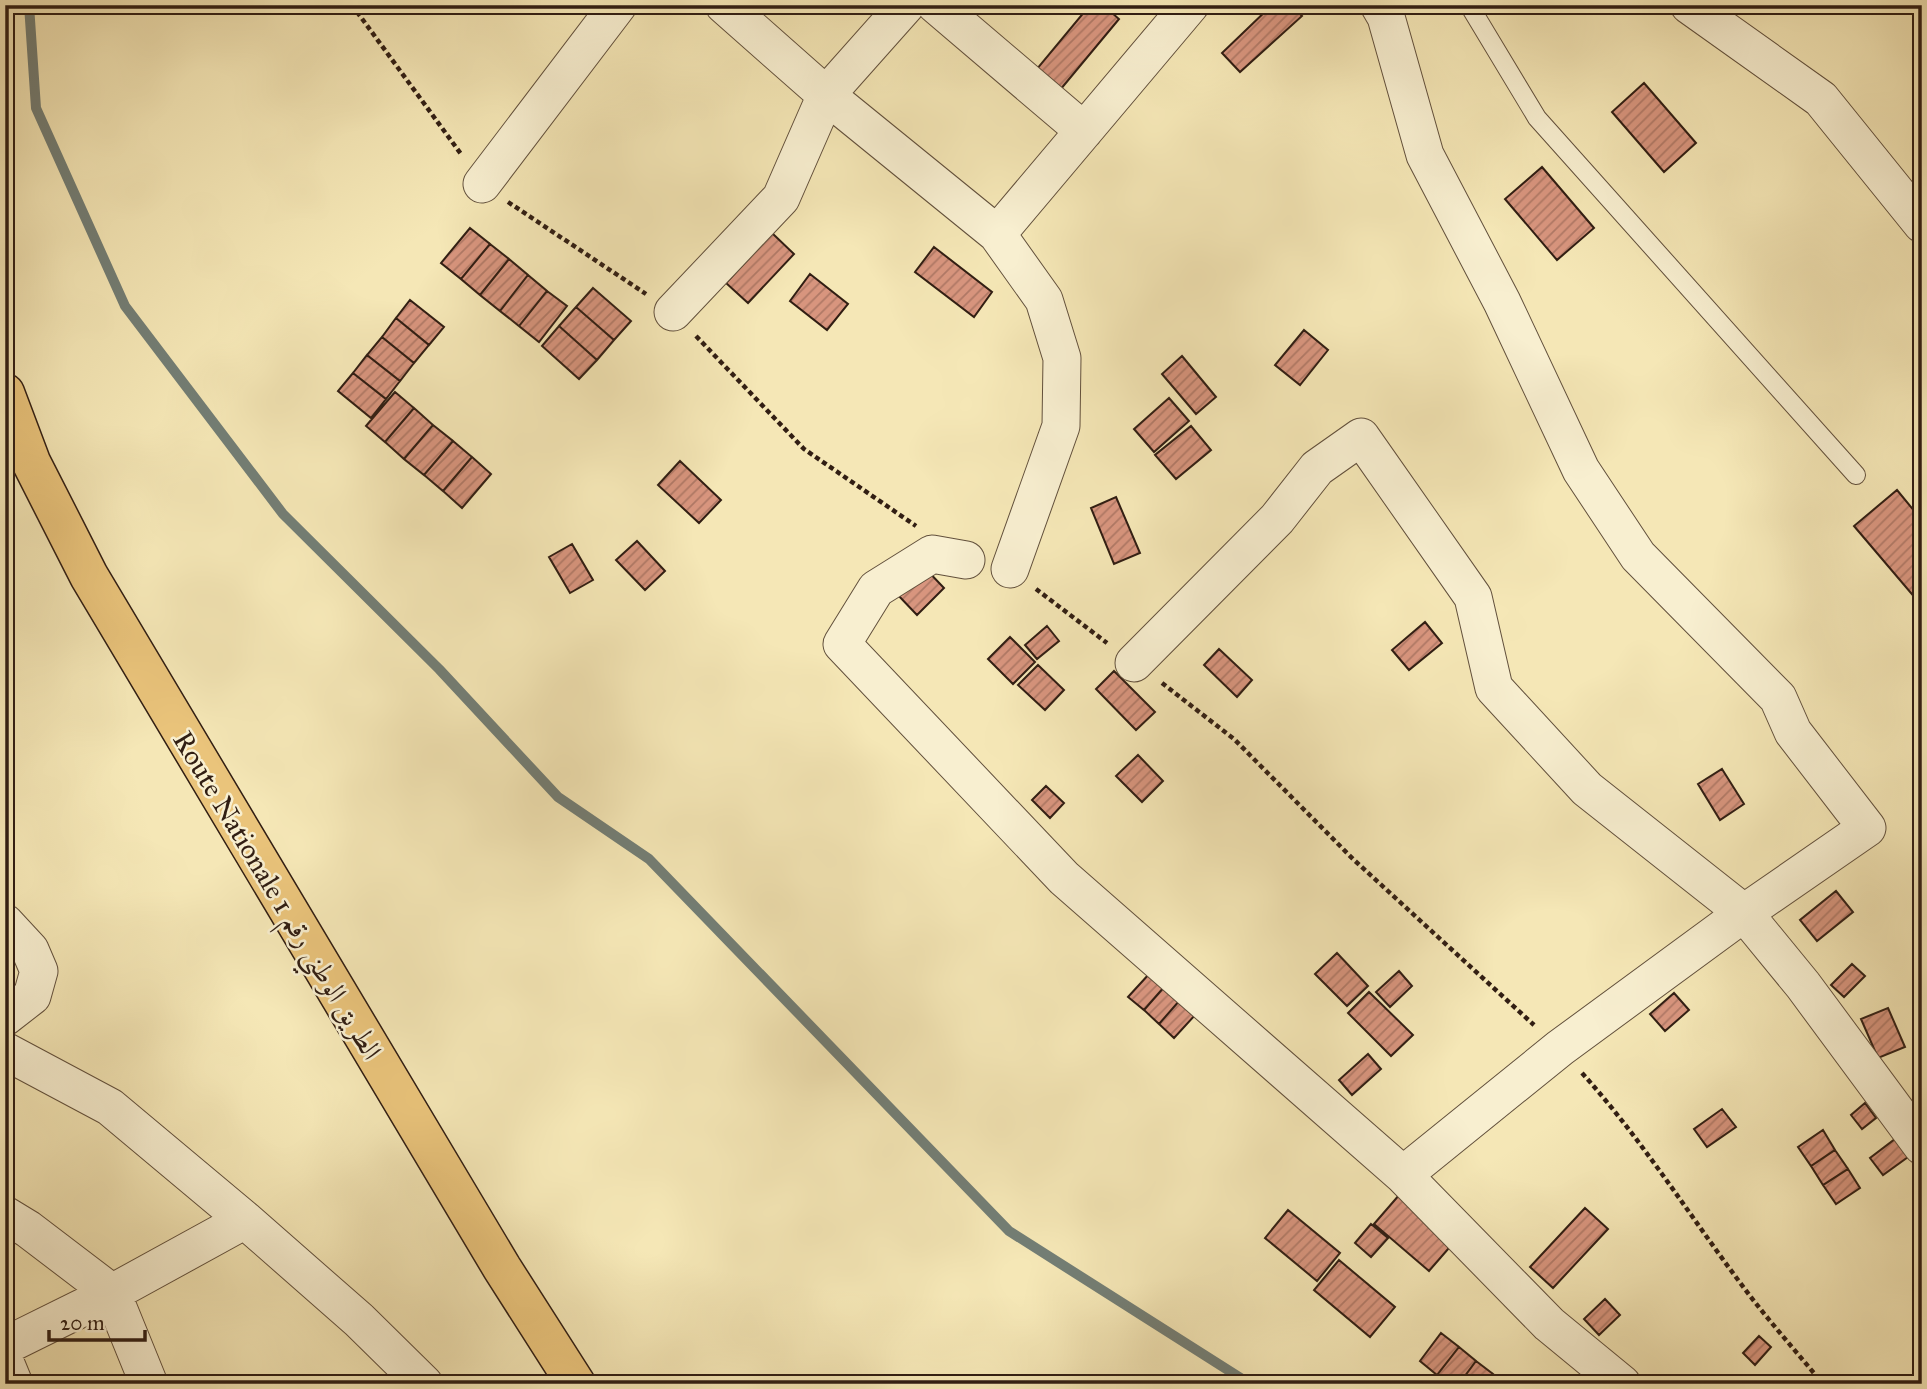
<svg xmlns="http://www.w3.org/2000/svg" width="1927" height="1389" font-family="'IM FELL Great Primer',Amiri,serif">
  <style>
    .lines { fill: none; stroke-linecap: round; stroke-linejoin: round }
    .stream { stroke: #737e75; stroke-width: 10 }
    .building { fill: url(#building-hatch); stroke: #311e13; stroke-width: 2 }
    .service-casing { stroke: #62503c; stroke-width: 20 }
    .minor-casing { stroke: #62503c; stroke-width: 39 }
    .trunk-casing { stroke: #311e13; stroke-width: 41 }
    .path { stroke: #311e13; stroke-width: 4.5; stroke-dasharray: 5 3.5; stroke-linecap: butt }
    .service { stroke: #f8efd0; stroke-width: 18 }
    .minor { stroke: #f8efd0; stroke-width: 37 }
    .trunk { stroke: #eac47b; stroke-width: 38 }
    .labels { text-anchor: middle; stroke-width: 5; stroke-linejoin: round; paint-order: stroke }
    .street-label { font-size: 28px; fill: #311e13; stroke: #f8efd0 }
  </style>
  <defs>
    <pattern id="building-hatch" width="6" height="6" patternUnits="userSpaceOnUse" patternTransform="scale(1.75)"><rect width="6" height="6" fill="#d8957e"/><path d="M-1 1l2-2M0 6l6-6M5 7l2-2" fill="none" stroke="#b07966"/></pattern>
  </defs>
  <rect width="100%" height="100%" fill="#f5e7b6"/>
  <filter id="stains"><feTurbulence type="fractalNoise" baseFrequency=".00286" numOctaves="4"/><feColorMatrix values="0 0 0 0 .2 0 0 0 0 .09 0 0 0 0 .02 0 0 0 .5 -.17"/></filter>
  <radialGradient id="worn" r=".72"><stop offset=".6" stop-color="#630" stop-opacity="0"/><stop offset="1" stop-color="#630" stop-opacity=".3"/></radialGradient>
  <g class="lines">
    <path class="stream" d="M 29,5 L 36,108 L 125,306 L 283,514 L 439,669 L 558,797 L 649,859 L 1009,1231 L 1250,1384"/>
  </g>
  <path class="building" d="M 1090,5 L 1103,5 L 1119,19 L 1060,90 L 1036,70 Z
    M 1272,5 L 1292,5 L 1302,16 L 1240,72 L 1222,53 Z
    M 1644,83 L 1696,143 L 1664,172 L 1612,112 Z
    M 1542,167 L 1594,228 L 1557,260 L 1505,199 Z
    M 470,228 L 490,244 L 461,279 L 441,263 Z
    M 772,233 L 794,254 L 748,303 L 726,283 Z
    M 490,244 L 509,259 L 480,295 L 461,279 Z
    M 934,247 L 992,292 L 974,317 L 915,272 Z
    M 509,259 L 528,275 L 500,311 L 480,295 Z
    M 810,274 L 848,304 L 827,330 L 790,301 Z
    M 528,275 L 547,291 L 519,326 L 500,311 Z
    M 593,288 L 631,321 L 614,340 L 576,307 Z
    M 547,291 L 567,306 L 539,342 L 519,326 Z
    M 410,300 L 444,327 L 429,345 L 396,318 Z
    M 576,307 L 614,340 L 597,360 L 559,326 Z
    M 396,318 L 429,345 L 414,363 L 382,337 Z
    M 559,326 L 597,360 L 579,379 L 542,346 Z
    M 1304,330 L 1328,350 L 1300,385 L 1275,365 Z
    M 382,337 L 414,363 L 400,381 L 367,355 Z
    M 367,355 L 400,381 L 386,399 L 353,373 Z
    M 1182,356 L 1216,397 L 1196,414 L 1162,374 Z
    M 353,373 L 386,399 L 371,418 L 338,391 Z
    M 395,392 L 414,408 L 385,442 L 366,426 Z
    M 1169,398 L 1189,421 L 1154,452 L 1134,429 Z
    M 414,408 L 433,425 L 404,459 L 385,442 Z
    M 433,425 L 453,441 L 424,475 L 404,459 Z
    M 1191,426 L 1211,450 L 1176,479 L 1155,455 Z
    M 453,441 L 472,457 L 443,491 L 424,475 Z
    M 472,457 L 491,474 L 462,508 L 443,491 Z
    M 680,461 L 721,500 L 699,523 L 658,485 Z
    M 1897,490 L 1920,518 L 1922,516 L 1922,606 L 1854,526 Z
    M 1116,497 L 1140,553 L 1114,564 L 1091,508 Z
    M 637,541 L 665,571 L 645,590 L 616,560 Z
    M 572,544 L 593,580 L 570,593 L 549,557 Z
    M 923,566 L 944,588 L 917,615 L 896,593 Z
    M 1425,622 L 1442,643 L 1409,670 L 1392,650 Z
    M 1047,626 L 1059,641 L 1037,659 L 1025,645 Z
    M 1010,637 L 1035,662 L 1013,684 L 988,659 Z
    M 1219,649 L 1252,680 L 1237,697 L 1204,665 Z
    M 1038,665 L 1064,690 L 1045,710 L 1018,685 Z
    M 1114,671 L 1155,712 L 1136,730 L 1096,689 Z
    M 1138,755 L 1163,781 L 1142,802 L 1116,776 Z
    M 1722,769 L 1744,804 L 1720,820 L 1698,784 Z
    M 1046,786 L 1064,803 L 1050,818 L 1032,800 Z
    M 1836,891 L 1853,912 L 1817,941 L 1800,920 Z
    M 1337,953 L 1368,986 L 1347,1006 L 1315,974 Z
    M 1852,964 L 1865,976 L 1844,997 L 1831,985 Z
    M 1399,971 L 1412,986 L 1390,1007 L 1376,992 Z
    M 1150,973 L 1165,986 L 1144,1010 L 1128,997 Z
    M 1165,986 L 1180,1000 L 1159,1024 L 1144,1010 Z
    M 1369,992 L 1413,1035 L 1391,1056 L 1348,1013 Z
    M 1674,993 L 1689,1010 L 1665,1031 L 1650,1014 Z
    M 1180,1000 L 1196,1014 L 1174,1038 L 1159,1024 Z
    M 1888,1008 L 1905,1047 L 1878,1058 L 1861,1019 Z
    M 1368,1054 L 1381,1069 L 1352,1095 L 1339,1080 Z
    M 1865,1103 L 1876,1118 L 1862,1129 L 1851,1115 Z
    M 1722,1109 L 1736,1127 L 1707,1147 L 1694,1129 Z
    M 1823,1130 L 1835,1150 L 1811,1166 L 1798,1147 Z
    M 1895,1139 L 1908,1157 L 1883,1175 L 1870,1158 Z
    M 1835,1150 L 1848,1169 L 1823,1185 L 1811,1166 Z
    M 1848,1169 L 1860,1188 L 1836,1204 L 1823,1185 Z
    M 1400,1194 L 1455,1241 L 1429,1271 L 1374,1224 Z
    M 1585,1208 L 1608,1229 L 1553,1288 L 1530,1267 Z
    M 1288,1210 L 1340,1253 L 1317,1281 L 1265,1238 Z
    M 1371,1224 L 1388,1238 L 1371,1257 L 1355,1243 Z
    M 1339,1260 L 1395,1307 L 1370,1337 L 1314,1290 Z
    M 1605,1299 L 1620,1315 L 1599,1335 L 1584,1319 Z
    M 1441,1333 L 1459,1347 L 1437,1375 L 1420,1361 Z
    M 1759,1336 L 1771,1347 L 1755,1365 L 1743,1353 Z
    M 1459,1347 L 1476,1361 L 1459,1384 L 1449,1384 L 1437,1375 Z
    M 1476,1361 L 1493,1374 L 1486,1384 L 1459,1384 Z
    M 1493,1374 L 1505,1384 L 1486,1384 Z"/>
  <g class="lines">
    <defs>
      <path id="service" d="M 1469,5 L 1537,118 L 1856,475"/>
      <path id="minor" d="M 724,5 L 826,95 L 997,234 L 1044,300 L 1062,358 L 1061,426 L 1010,569
        M 936,5 L 1084,131
        M 1379,5 L 1386,17 L 1425,155 L 1502,302 L 1581,470 L 1638,556 L 1778,698 L 1793,732 L 1867,828 L 1744,913 L 1560,1048 L 1403,1175
        M 1689,5 L 1821,99 L 1922,224
        M 482,184 L 618,5
        M 997,234 L 1190,5
        M 673,312 L 781,198 L 826,95 L 906,5
        M 966,560 L 932,554 L 876,589 L 842,644 L 1064,878 L 1403,1175 L 1549,1324 L 1622,1384
        M 1134,663 L 1277,519 L 1317,468 L 1361,437 L 1473,597 L 1494,688 L 1587,789 L 1744,913 L 1803,985 L 1922,1146
        M 5,923 L 30,950 L 39,971 L 32,996 L 5,1017
        M 5,1051 L 110,1107 L 245,1220 L 359,1320 L 424,1384
        M 5,1215 L 28,1229 L 112,1293 L 149,1384
        M 5,1346 L 112,1293 L 245,1220
        M 5,1362 L 14,1384"/>
      <path id="trunk" d="M 5,393 L 31,462 L 89,576 L 502,1268 L 576,1384"/>
    </defs>
    <use href="#service" class="service-casing"/>
    <use href="#minor" class="minor-casing"/>
    <use href="#trunk" class="trunk-casing"/>
    <path class="path" d="M 352,5 L 461,154
      M 508,202 L 646,294
      M 696,336 L 804,449 L 916,526
      M 1036,589 L 1107,643
      M 1162,683 L 1234,739 L 1353,859 L 1534,1025
      M 1582,1073 C 1646,1144 1696,1226 1754,1301 C 1776,1329 1800,1356 1823,1384"/>
    <use href="#service" class="service"/>
    <use href="#minor" class="minor"/>
    <use href="#trunk" class="trunk"/>
  </g>
  <g class="labels">
    <g class="street-label">
      <text transform="translate(278 895) rotate(59)" y="10">Route Nationale الطريق الوطني رقم 1</text>
    </g>
  </g>
  <rect width="1927" height="1389" fill="none" stroke="#f5e7b6" stroke-width="28"/>
  <rect x="7" y="7" width="1913" height="1375" fill="none" stroke="#311e13" stroke-width="3.5"/>
  <rect x="14" y="14" width="1899" height="1361" fill="none" stroke="#311e13" stroke-width="2"/>
  <path d="M49 1330v10h96v-10" fill="none" stroke="#311e13" stroke-width="3.5"/>
  <text x="60" y="1330" font-size="21" fill="#311e13" stroke="#f8efd0" stroke-width="5" paint-order="stroke">20 m</text>
  <rect width="100%" height="100%" filter="url(#stains)"/>
  <rect width="100%" height="100%" fill="url(#worn)"/>
</svg>
